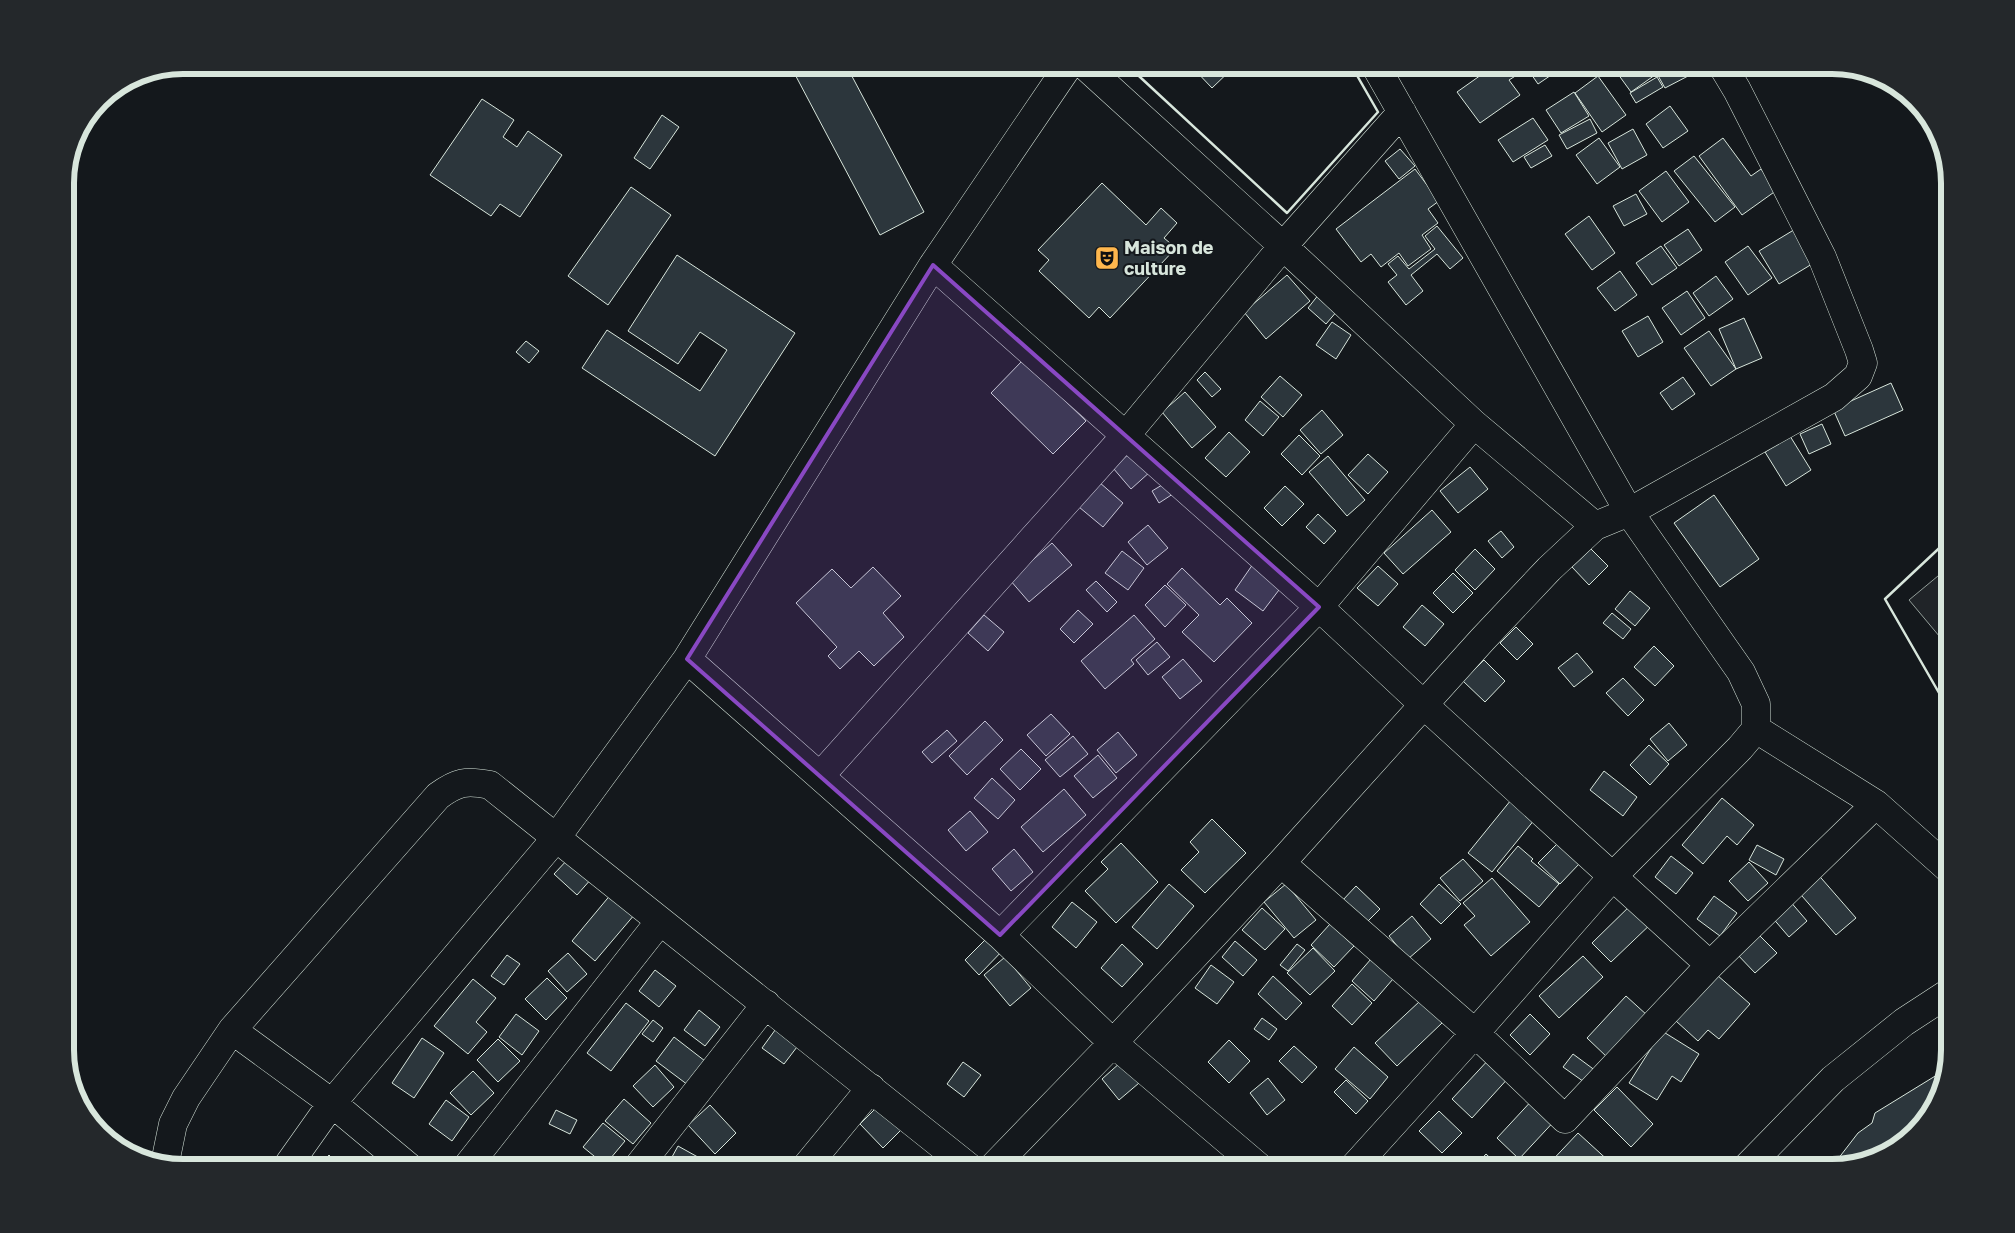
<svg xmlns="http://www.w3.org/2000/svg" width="2015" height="1233" font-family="'Golos Text',sans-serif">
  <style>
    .green { fill: #202428; stroke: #939e99 }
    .building { fill: #2c363c; stroke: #d8e6dc }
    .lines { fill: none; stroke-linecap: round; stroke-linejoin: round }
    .minor-casing { stroke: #d8e6dc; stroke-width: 29 }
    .minor { stroke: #14181c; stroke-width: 28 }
    .wall { stroke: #d8e6dc; stroke-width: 2.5 }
    .marked { fill: #8948c3; fill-opacity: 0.2; stroke: #8948c3; stroke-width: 4; stroke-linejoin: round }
    .labels { text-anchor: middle; stroke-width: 4; stroke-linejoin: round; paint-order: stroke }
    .poi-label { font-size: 18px; font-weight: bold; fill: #d8e6dc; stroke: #14181c; text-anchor: start }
    .rim { fill: none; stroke: #d8e6dc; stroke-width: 6 }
  </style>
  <rect width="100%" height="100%" fill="#14181c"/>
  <path class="green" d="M 1950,566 L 1950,649 L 1909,600 Z"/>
  <path class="building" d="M 790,65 L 846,65 L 924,212 L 880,235 Z
    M 1196,65 L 1236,65 L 1212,88 L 1193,68 Z
    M 1473,65 L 1510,65 L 1517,75 L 1509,80 L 1520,95 L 1480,123 L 1457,92 L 1481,75 Z
    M 1531,65 L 1566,65 L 1538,84 L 1527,68 Z
    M 1621,65 L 1648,65 L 1655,75 L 1631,92 L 1615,70 Z
    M 1652,65 L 1684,65 L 1690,75 L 1665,88 Z
    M 1598,76 L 1626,115 L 1602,132 L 1575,93 Z
    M 1657,77 L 1663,87 L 1636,103 L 1630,93 Z
    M 1574,92 L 1589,116 L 1561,133 L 1546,110 Z
    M 482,99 L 514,120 L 503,137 L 517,147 L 528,131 L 562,155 L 520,217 L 500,204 L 491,216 L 430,175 Z
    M 1670,106 L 1688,131 L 1663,148 L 1646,124 Z
    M 662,115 L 679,127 L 650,169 L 634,158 Z
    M 1533,118 L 1548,140 L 1513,162 L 1498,140 Z
    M 1590,119 L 1597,133 L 1567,149 L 1559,135 Z
    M 1633,129 L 1647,155 L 1622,169 L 1608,143 Z
    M 1599,138 L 1620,167 L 1597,184 L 1576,155 Z
    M 1723,138 L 1751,176 L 1761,169 L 1777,190 L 1742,215 L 1699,156 Z
    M 1545,145 L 1552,156 L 1531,168 L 1524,157 Z
    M 1400,149 L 1415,166 L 1399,179 L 1385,161 Z
    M 1694,156 L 1735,207 L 1715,222 L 1674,171 Z
    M 1415,169 L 1439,201 L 1428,209 L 1438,223 L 1422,235 L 1431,249 L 1408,266 L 1399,253 L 1381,267 L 1371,254 L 1361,262 L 1336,229 Z
    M 1666,171 L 1689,202 L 1662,222 L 1639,191 Z
    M 1102,183 L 1146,225 L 1161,208 L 1177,223 L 1164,238 L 1176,248 L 1110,318 L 1099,307 L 1089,318 L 1039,271 L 1049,260 L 1038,250 Z
    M 631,187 L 671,215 L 608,305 L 568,276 Z
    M 1636,194 L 1647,214 L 1624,226 L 1613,206 Z
    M 1589,216 L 1615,253 L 1592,270 L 1565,234 Z
    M 1437,226 L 1463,258 L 1450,269 L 1437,254 L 1411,275 L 1423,291 L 1406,305 L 1388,282 L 1397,275 L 1388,264 L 1398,256 L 1409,269 L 1435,249 L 1425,236 Z
    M 1797,228 L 1817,261 L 1779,284 L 1759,251 Z
    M 1688,229 L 1702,250 L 1679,266 L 1664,245 Z
    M 1661,246 L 1677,268 L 1652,285 L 1636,263 Z
    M 1748,246 L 1772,278 L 1748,295 L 1725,262 Z
    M 677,255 L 795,333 L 715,456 L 582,368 L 607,330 L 700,391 L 727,350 L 700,332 L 678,364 L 628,331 Z
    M 1620,271 L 1637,295 L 1615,311 L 1597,288 Z
    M 1287,275 L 1310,301 L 1266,339 L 1244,312 Z
    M 1716,276 L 1733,299 L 1709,316 L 1693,293 Z
    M 1687,291 L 1705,318 L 1681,335 L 1662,308 Z
    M 1319,294 L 1338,310 L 1326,324 L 1308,308 Z
    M 1648,316 L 1663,342 L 1638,357 L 1622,331 Z
    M 1744,318 L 1762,358 L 1736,369 L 1719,329 Z
    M 1332,322 L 1351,335 L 1336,359 L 1316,345 Z
    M 1709,331 L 1736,369 L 1711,386 L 1684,348 Z
    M 526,341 L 539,351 L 529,363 L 516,352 Z
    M 1023,360 L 1086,421 L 1053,454 L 991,393 Z
    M 1205,372 L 1221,389 L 1212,397 L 1197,380 Z
    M 1280,376 L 1302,395 L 1283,417 L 1261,397 Z
    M 1683,377 L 1695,394 L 1672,410 L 1660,393 Z
    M 1891,383 L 1903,410 L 1845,436 L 1833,409 Z
    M 1185,392 L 1216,427 L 1192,448 L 1162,412 Z
    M 1260,401 L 1279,417 L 1263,436 L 1245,420 Z
    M 1322,410 L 1343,435 L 1321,454 L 1300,430 Z
    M 1822,424 L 1831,444 L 1809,454 L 1800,434 Z
    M 1229,432 L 1250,452 L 1226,477 L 1205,458 Z
    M 1299,435 L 1320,456 L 1302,475 L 1281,454 Z
    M 1790,436 L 1811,470 L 1786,486 L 1765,452 Z
    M 1133,450 L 1151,471 L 1131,489 L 1113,468 Z
    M 1368,454 L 1388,472 L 1368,494 L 1348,475 Z
    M 1328,456 L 1365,500 L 1347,516 L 1309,472 Z
    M 1470,467 L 1488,489 L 1458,513 L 1440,491 Z
    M 1172,479 L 1179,490 L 1159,503 L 1152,491 Z
    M 1099,482 L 1123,503 L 1103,527 L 1079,507 Z
    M 1285,486 L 1304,504 L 1282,526 L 1264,508 Z
    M 1714,495 L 1759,559 L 1720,587 L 1674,523 Z
    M 1432,510 L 1451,532 L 1403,574 L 1384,553 Z
    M 1318,514 L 1336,531 L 1324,544 L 1306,527 Z
    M 1148,525 L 1168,548 L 1147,565 L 1128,542 Z
    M 1501,531 L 1514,547 L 1502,558 L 1488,541 Z
    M 1052,543 L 1072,565 L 1029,602 L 1010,580 Z
    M 1475,549 L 1495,569 L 1475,590 L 1455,570 Z
    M 1591,549 L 1608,566 L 1589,585 L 1572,567 Z
    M 1122,551 L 1144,568 L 1128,590 L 1105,573 Z
    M 1253,564 L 1282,586 L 1263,611 L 1235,590 Z
    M 1378,566 L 1398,584 L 1378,606 L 1357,588 Z
    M 873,567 L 901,596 L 883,613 L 904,637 L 874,666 L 859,651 L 840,669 L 828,656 L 837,647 L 796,603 L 832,569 L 851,588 Z
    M 1182,568 L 1220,605 L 1227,598 L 1252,623 L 1214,662 L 1182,632 L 1199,615 L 1167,584 Z
    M 1453,573 L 1473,593 L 1453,613 L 1433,593 Z
    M 1096,581 L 1117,602 L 1107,612 L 1086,590 Z
    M 1165,585 L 1186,605 L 1165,627 L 1145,605 Z
    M 1630,591 L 1650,608 L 1635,626 L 1615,609 Z
    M 1422,605 L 1444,624 L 1425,646 L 1403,627 Z
    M 1078,610 L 1093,624 L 1074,643 L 1060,629 Z
    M 1612,613 L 1631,629 L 1623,639 L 1603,623 Z
    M 984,615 L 1004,632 L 988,651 L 968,633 Z
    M 1134,615 L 1155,639 L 1131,660 L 1134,664 L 1105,689 L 1081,661 Z
    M 1516,627 L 1533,644 L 1517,660 L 1500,643 Z
    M 1157,642 L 1170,657 L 1148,675 L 1136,660 Z
    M 1654,646 L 1674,666 L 1655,686 L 1634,667 Z
    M 1577,653 L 1593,672 L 1574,687 L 1558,668 Z
    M 1183,659 L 1202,681 L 1180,699 L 1162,677 Z
    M 1484,660 L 1505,681 L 1485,702 L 1463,681 Z
    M 1623,678 L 1644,700 L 1628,716 L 1606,693 Z
    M 1051,714 L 1070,734 L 1046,756 L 1027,735 Z
    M 985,721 L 1003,740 L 967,775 L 949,756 Z
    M 1669,723 L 1687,745 L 1668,761 L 1650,739 Z
    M 947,730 L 957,741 L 932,763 L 922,752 Z
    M 1118,732 L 1137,755 L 1116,773 L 1097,750 Z
    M 1073,736 L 1088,754 L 1060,777 L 1045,760 Z
    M 1649,745 L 1669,764 L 1650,785 L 1630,765 Z
    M 1021,749 L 1041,769 L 1020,790 L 1000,769 Z
    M 1098,755 L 1117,778 L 1093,798 L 1074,776 Z
    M 1604,771 L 1637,797 L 1623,816 L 1590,790 Z
    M 992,778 L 1015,800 L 998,819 L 974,798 Z
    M 1064,789 L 1086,815 L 1043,852 L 1021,827 Z
    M 1722,798 L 1754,825 L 1737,845 L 1727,836 L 1703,864 L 1682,845 Z
    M 1511,800 L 1535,819 L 1492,872 L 1468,853 Z
    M 970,811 L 988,832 L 966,851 L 948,830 Z
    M 1212,819 L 1246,853 L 1205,893 L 1181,870 L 1199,852 L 1190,842 Z
    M 1559,842 L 1580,863 L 1560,884 L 1538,863 Z
    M 1121,843 L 1158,882 L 1116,923 L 1085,891 L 1108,869 L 1101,862 Z
    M 1757,845 L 1784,859 L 1776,875 L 1749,860 Z
    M 1518,846 L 1533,859 L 1531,861 L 1559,884 L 1539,907 L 1497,871 Z
    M 1014,849 L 1033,872 L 1011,891 L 992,869 Z
    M 1671,856 L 1693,873 L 1676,894 L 1655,877 Z
    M 569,858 L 592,878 L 577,895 L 554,874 Z
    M 1463,859 L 1483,881 L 1460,901 L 1440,878 Z
    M 1749,862 L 1768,883 L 1748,901 L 1729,881 Z
    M 1815,871 L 1856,918 L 1836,935 L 1795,888 Z
    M 1492,878 L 1530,922 L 1491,956 L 1464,925 L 1475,916 L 1463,903 Z
    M 1169,884 L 1194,906 L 1157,949 L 1132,927 Z
    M 1286,884 L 1316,920 L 1294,938 L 1264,902 Z
    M 1439,884 L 1461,904 L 1441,924 L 1420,904 Z
    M 1356,886 L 1380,909 L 1366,923 L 1342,901 Z
    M 612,893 L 635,914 L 595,961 L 572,941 Z
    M 1714,896 L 1737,913 L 1720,936 L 1697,919 Z
    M 1636,900 L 1655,920 L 1611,962 L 1592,943 Z
    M 1789,900 L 1807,921 L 1789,937 L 1771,916 Z
    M 1072,902 L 1097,922 L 1076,948 L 1052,927 Z
    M 1262,908 L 1285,929 L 1265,950 L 1242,930 Z
    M 1412,916 L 1431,939 L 1408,959 L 1389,936 Z
    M 1330,924 L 1354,946 L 1334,967 L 1311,945 Z
    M 993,932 L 1007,946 L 979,975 L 965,960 Z
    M 1757,933 L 1777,953 L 1755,973 L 1736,953 Z
    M 1235,941 L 1257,960 L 1243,976 L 1222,957 Z
    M 1122,944 L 1143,964 L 1122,987 L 1101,968 Z
    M 1297,944 L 1305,950 L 1288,971 L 1280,965 Z
    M 1313,948 L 1335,971 L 1310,995 L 1287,973 Z
    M 568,953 L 587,974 L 567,992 L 548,971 Z
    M 507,955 L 520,964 L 504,985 L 491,976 Z
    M 1583,956 L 1603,977 L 1559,1018 L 1539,996 Z
    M 1005,957 L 1031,988 L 1010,1006 L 984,975 Z
    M 1371,959 L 1393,979 L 1374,1001 L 1352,981 Z
    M 1211,965 L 1234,982 L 1217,1004 L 1195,988 Z
    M 655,970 L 676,986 L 659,1007 L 639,991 Z
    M 1717,975 L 1750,1004 L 1719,1039 L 1708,1030 L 1698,1041 L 1676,1021 Z
    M 1273,976 L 1302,1003 L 1286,1020 L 1258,994 Z
    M 547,978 L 567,998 L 546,1020 L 525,999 Z
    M 473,979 L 496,998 L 476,1022 L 487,1032 L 468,1054 L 434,1026 Z
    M 1352,984 L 1372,1003 L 1352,1025 L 1332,1006 Z
    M 1626,996 L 1648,1016 L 1608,1058 L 1587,1038 Z
    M 1420,1001 L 1442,1023 L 1397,1066 L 1375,1043 Z
    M 626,1003 L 649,1021 L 611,1071 L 587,1053 Z
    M 699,1010 L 720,1027 L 705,1046 L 684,1030 Z
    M 516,1014 L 539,1031 L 522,1055 L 499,1037 Z
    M 1530,1014 L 1550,1034 L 1530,1055 L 1510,1035 Z
    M 1262,1018 L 1277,1029 L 1269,1040 L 1254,1029 Z
    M 653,1020 L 663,1028 L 653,1042 L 642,1034 Z
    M 778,1026 L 800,1043 L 784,1064 L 762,1048 Z
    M 1662,1031 L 1699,1054 L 1681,1082 L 1672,1076 L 1657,1100 L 1629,1083 Z
    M 674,1037 L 705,1061 L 688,1085 L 656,1061 Z
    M 422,1038 L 444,1053 L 414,1098 L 392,1083 Z
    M 498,1039 L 520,1061 L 498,1082 L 477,1060 Z
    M 1229,1040 L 1250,1061 L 1229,1083 L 1208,1062 Z
    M 1294,1046 L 1317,1067 L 1302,1083 L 1279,1061 Z
    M 1354,1047 L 1388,1077 L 1370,1099 L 1335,1069 Z
    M 1573,1054 L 1596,1071 L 1587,1084 L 1563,1067 Z
    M 1491,1057 L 1511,1075 L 1472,1118 L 1452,1099 Z
    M 963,1062 L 981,1075 L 964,1097 L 947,1084 Z
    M 1121,1062 L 1139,1083 L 1119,1100 L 1102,1079 Z
    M 655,1065 L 674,1087 L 653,1107 L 633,1086 Z
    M 1945,1070 L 1934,1110 L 1891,1152 L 1831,1168 L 1858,1133 L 1872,1123 L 1875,1113 Z
    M 473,1071 L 494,1093 L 471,1115 L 450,1093 Z
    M 1268,1078 L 1285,1100 L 1267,1115 L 1250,1093 Z
    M 1346,1080 L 1368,1101 L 1356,1114 L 1334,1092 Z
    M 1617,1087 L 1653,1124 L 1631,1147 L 1594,1110 Z
    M 1536,1096 L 1559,1116 L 1519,1159 L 1497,1138 Z
    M 624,1099 L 651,1123 L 633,1144 L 605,1121 Z
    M 446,1100 L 469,1117 L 452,1141 L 429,1124 Z
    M 880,1104 L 904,1127 L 883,1148 L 860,1124 Z
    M 710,1105 L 736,1133 L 715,1154 L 688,1125 Z
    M 556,1110 L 577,1120 L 570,1134 L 549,1124 Z
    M 1439,1111 L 1462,1133 L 1442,1153 L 1419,1131 Z
    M 603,1123 L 625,1141 L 605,1165 L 583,1147 Z
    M 1578,1133 L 1612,1164 L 1609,1168 L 1545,1168 Z
    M 678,1146 L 705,1161 L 701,1168 L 666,1168 Z
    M 1486,1154 L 1501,1168 L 1473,1168 Z
    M 329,1155 L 342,1168 L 317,1168 Z
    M 570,1158 L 585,1168 L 563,1168 Z"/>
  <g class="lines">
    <defs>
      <path id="minor" d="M 1069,65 L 933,265 L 687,659 L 1000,935 L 1113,1043 L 1260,1168
        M 1084,65 L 1283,246 L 1474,424 L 1595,526
        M 933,265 L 1319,607 L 1424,705 L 1710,965
        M 1756,729 L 1876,804 L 1950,870
        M 820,776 L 1126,435 L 1283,246 L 1402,112
        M 1281,863 L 1475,1033 L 1565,1119 L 1710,965 L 1876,804
        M 1000,935 L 1319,607 L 1474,424
        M 232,1030 L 332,1103 L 410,1168
        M 167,1164 L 166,1158 L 173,1124 L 186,1098 L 232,1030 L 438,796 C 457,782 466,780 490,785 L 970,1168
        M 286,1168 L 332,1103 L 556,838 L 687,659
        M 466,1168 L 660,921
        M 637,1168 L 766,1004
        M 805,1168 L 871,1088
        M 992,1168 L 1113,1043 L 1281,863 L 1482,640 L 1549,569 L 1595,526 L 1629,512 L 1834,397 L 1858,376 L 1863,363 L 1859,350 L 1822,257 L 1737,90 L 1722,65
        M 1353,1168 L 1475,1033 L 1613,876 L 1740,748 L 1756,729 L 1756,704 L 1741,672 L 1629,512 L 1375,65
        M 1746,1168 L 1833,1079 L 1904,1022 L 1950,992"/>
    </defs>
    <use href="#minor" class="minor-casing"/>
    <use href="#minor" class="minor"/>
    <path class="wall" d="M 1127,65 L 1287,213 L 1378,112 L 1351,65
      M 1950,538 L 1885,599 L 1950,712"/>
  </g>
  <path class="marked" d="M 933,265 L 1319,607 L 1000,935 L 687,659 Z"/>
  <defs>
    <symbol id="theatre-square" viewBox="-11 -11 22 22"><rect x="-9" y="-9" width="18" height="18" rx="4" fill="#ffb74d" stroke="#14181c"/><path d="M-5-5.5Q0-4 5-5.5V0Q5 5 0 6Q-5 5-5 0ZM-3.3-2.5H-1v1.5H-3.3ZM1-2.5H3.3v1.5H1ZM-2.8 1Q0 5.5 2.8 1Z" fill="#111"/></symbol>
  </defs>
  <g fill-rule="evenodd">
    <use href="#theatre-square" x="1093" y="244" width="28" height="28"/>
  </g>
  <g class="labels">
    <g class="poi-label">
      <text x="1124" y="254">Maison de<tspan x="1124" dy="21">culture</tspan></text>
    </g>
  </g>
  <path d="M0 0H2015V1233H0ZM183 74H1832A109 109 0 0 1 1941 183V1050A109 109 0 0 1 1832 1159H183A109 109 0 0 1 74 1050V183A109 109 0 0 1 183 74Z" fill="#24282b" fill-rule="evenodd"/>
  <path class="rim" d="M183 74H1832A109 109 0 0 1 1941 183V1050A109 109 0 0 1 1832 1159H183A109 109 0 0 1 74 1050V183A109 109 0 0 1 183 74Z"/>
</svg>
